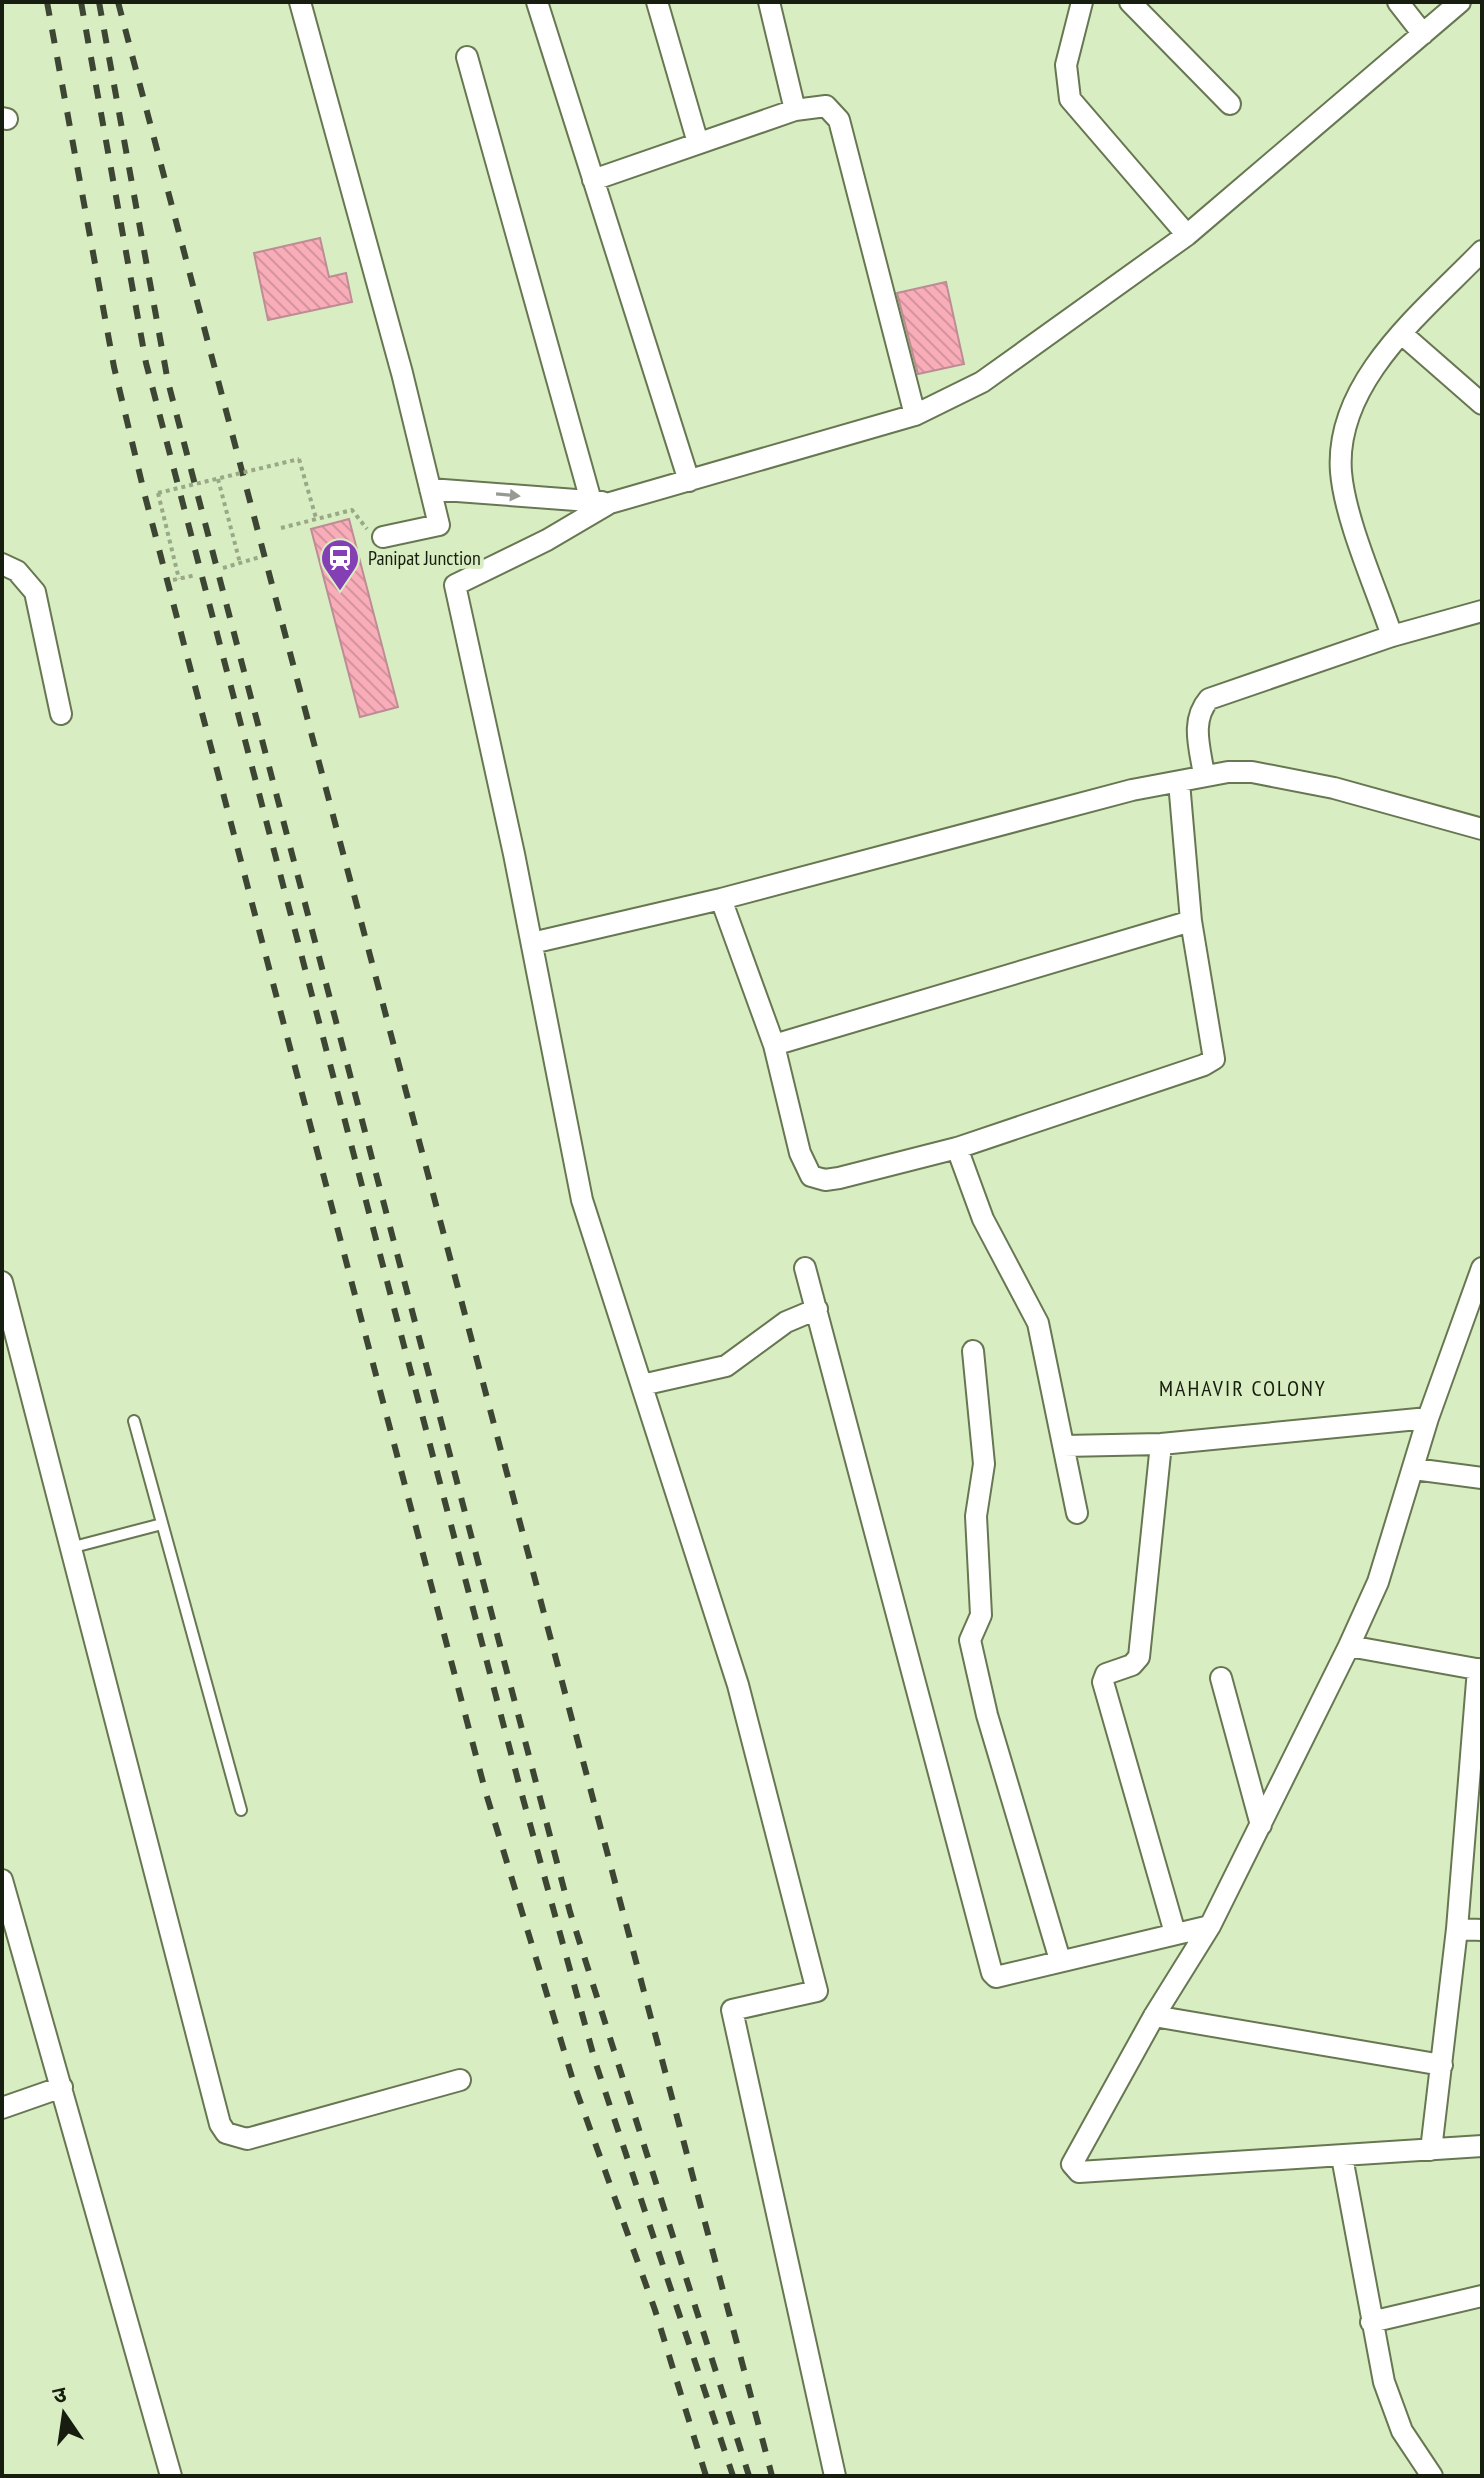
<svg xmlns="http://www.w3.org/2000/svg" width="1484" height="2478" font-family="'PT Sans Narrow','Noto Sans Devanagari',sans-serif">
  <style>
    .building { fill: url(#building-back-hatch); stroke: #bd8c94; stroke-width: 2 }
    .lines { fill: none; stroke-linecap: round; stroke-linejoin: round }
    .service-casing { stroke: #667751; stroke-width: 14 }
    .minor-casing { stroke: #667751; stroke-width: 24 }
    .path { stroke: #99a887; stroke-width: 4; stroke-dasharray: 4 4; stroke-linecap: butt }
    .service { stroke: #fff; stroke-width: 10 }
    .minor { stroke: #fff; stroke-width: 20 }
    .rail { stroke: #3c4632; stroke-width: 6; stroke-dasharray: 14 14; stroke-linecap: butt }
    .path-bridge { stroke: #99a887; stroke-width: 4; stroke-dasharray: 4 4; stroke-linecap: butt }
    .oneway { fill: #979a93 }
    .labels { text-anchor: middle; stroke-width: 8; stroke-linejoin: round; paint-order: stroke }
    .poi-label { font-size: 20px; fill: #171e0f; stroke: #d9edc3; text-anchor: start }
    .neighbourhood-label { font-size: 22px; letter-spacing: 2px; fill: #171e0f; stroke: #d9edc3 }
  </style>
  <defs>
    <pattern id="building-back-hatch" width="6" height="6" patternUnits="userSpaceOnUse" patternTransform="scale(2)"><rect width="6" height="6" fill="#f8adb9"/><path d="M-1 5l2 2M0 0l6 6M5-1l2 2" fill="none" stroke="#d4949e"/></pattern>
  </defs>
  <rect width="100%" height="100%" fill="#d9edc3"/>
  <path class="building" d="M 320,238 L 329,277 L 346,273 L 352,302 L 268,320 L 254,253 Z
    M 946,282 L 964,364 L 918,374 L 897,293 Z
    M 349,519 L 398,707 L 360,717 L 311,529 Z"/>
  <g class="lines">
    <defs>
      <path id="service" d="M 134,1421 L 241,1810
        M 70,1548 L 162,1524"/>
      <path id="minor" d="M 300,2 L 402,373 L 439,525 L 383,537
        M 537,2 L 689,481
        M 657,2 L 698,143
        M 769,2 L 795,110
        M 1082,2 L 1066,65 L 1070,99 L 1187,235
        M 1130,2 L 1230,104
        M 1398,2 L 1423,34
        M 467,57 L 591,501
        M 2,118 L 7,119
        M 593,180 L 795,110 L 826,106 L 839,120 L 915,415
        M 1402,334 L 1482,404
        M 430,489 L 602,502
        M 2,564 L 17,571 L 35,592 L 61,714
        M 1392,636 C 1376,588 1345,520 1341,472 C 1334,381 1425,310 1482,251
        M 1204,775 C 1200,748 1190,721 1209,699 L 1392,636 L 1482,611
        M 721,899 L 774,1045 L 800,1153 L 811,1176 L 825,1180 L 839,1178 L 957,1148 L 1204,1065 L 1214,1059 L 1191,921 L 1179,782
        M 532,943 L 721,899 L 1132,790 L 1228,772 L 1252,772 L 1334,788 L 1482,829
        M 774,1045 L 1191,921
        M 957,1148 L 983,1219 L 1038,1323 L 1077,1513
        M 805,1268 L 992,1973 L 996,1977 L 1210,1926
        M 1482,1268 L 1428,1418 L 1378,1582 L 1349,1646 L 1210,1926 L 1154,2016 L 1072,2164 L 1079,2172 L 1482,2146
        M 2,1282 L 220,2124 L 226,2133 L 247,2139 L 460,2080
        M 973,1351 L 984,1464 L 976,1516 L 981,1615 L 970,1640 L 987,1715 L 1060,1960
        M 642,1385 L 726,1366 L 786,1322 L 817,1309
        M 1161,1444 L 1139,1657 L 1132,1665 L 1106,1674 L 1103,1682 L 1175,1933
        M 1064,1446 L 1161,1444 L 1428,1418
        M 1414,1469 L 1482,1478
        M 1349,1646 L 1482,1670
        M 1221,1678 L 1261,1825
        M 2,1880 L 171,2476
        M 1457,1929 L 1482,1930
        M 1154,2016 L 1442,2065
        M 2,2108 L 62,2087
        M 1431,2150 L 1457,1929 L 1478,1669
        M 1342,2157 L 1384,2382 L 1402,2431 L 1432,2476
        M 1371,2322 L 1482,2296
        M 835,2476 L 732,2010 L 817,1991 L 738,1685 L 582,1200 L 514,854 L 455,585 L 547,540 L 610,503 L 915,415 L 982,382 L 1187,235 L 1460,2"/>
    </defs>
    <use href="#service" class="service-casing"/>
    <use href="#minor" class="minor-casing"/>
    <path class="path" d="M 299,459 L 316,518
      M 218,479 L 240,563
      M 158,493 L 179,579
      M 281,528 L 352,510 L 367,529
      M 223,568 L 260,557
      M 173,580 L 196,575"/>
    <use href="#service" class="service"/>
    <use href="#minor" class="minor"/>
    <path class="rail" d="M 47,2 L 114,367 L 145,496 L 485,1790 L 575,2087 L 655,2310 L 706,2476
      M 81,2 L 146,363 L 519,1784 L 595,2061 L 733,2476
      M 99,2 L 168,382 L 570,1912 L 749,2476
      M 118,2 L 772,2476"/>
    <path class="path-bridge" d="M 158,493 L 299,459"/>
  </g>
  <defs><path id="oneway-solid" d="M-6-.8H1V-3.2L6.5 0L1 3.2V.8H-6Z" transform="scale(2)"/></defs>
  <use class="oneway" href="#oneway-solid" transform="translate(508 495) rotate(5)"/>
  <defs>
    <symbol id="station-pin" viewBox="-11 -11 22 30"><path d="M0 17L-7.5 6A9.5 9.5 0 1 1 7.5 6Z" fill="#833fb3" stroke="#d9edc3"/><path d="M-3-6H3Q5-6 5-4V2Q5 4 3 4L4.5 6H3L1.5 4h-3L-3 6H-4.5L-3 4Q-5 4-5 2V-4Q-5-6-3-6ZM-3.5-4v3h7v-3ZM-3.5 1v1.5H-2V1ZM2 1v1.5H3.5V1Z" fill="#fff"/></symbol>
  </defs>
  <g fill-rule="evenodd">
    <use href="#station-pin" x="318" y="536" width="44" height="60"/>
  </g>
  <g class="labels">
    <g class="poi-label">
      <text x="368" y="565">Panipat Junction</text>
    </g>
    <g class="neighbourhood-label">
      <text x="1243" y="1396">MAHAVIR COLONY</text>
    </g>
  </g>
  <rect width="1484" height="2478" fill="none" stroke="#171e0f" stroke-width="8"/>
  <g transform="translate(64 2414) rotate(347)" stroke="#d9edc3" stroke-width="6" paint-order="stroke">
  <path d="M0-6L14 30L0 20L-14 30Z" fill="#171e0f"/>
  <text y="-12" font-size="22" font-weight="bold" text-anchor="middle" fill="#171e0f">उ</text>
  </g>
</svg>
